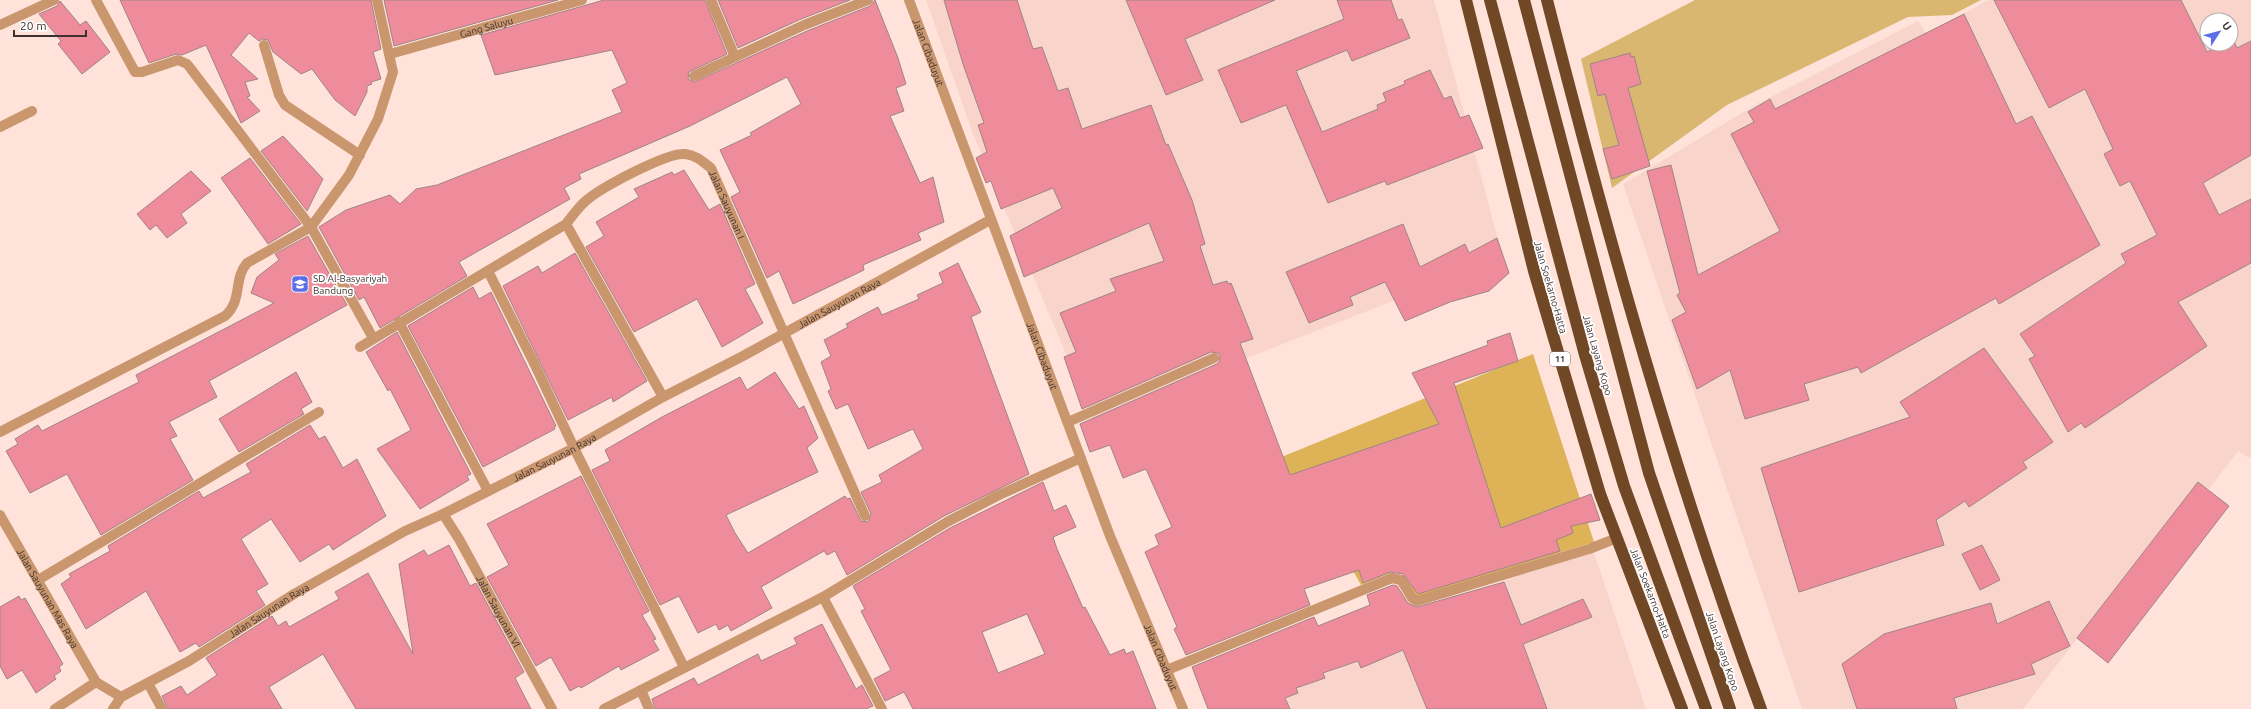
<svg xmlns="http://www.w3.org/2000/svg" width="2251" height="709" font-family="Ubuntu,sans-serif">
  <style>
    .built { fill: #f8d4cb; fill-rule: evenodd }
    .green { fill: #dab771 }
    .forest { fill: #deb256 }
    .building { fill: #ef8c9c; stroke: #9e8487; fill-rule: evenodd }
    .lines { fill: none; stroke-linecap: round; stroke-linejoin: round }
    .minor { stroke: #c9966e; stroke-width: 10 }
    .highway { stroke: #704826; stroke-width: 12 }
    .labels { text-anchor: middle; stroke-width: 3.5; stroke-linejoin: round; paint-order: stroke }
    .shield { fill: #fff; stroke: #77706e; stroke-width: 1 }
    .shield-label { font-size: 9px; font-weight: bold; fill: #3d3230 }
    .street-label { font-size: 10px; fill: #3d3230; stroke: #fff }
    .poi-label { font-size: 10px; fill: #3d3230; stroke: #fff; text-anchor: start }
  </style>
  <rect width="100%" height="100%" fill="#ffe3db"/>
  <path class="built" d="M 926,0 L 1434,0 L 1503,258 L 1093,418 L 973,134 Z
    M 1989,0 L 2251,0 L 2251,459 L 2238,451 L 2209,489 L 2198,482 L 2023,709 L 1802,709 L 1623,184 L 1757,104 L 1918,21 L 1926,33 ZM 2207,20 L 2231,20 L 2231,44 L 2207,44 Z
    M 1593,549 L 1646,709 L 1247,709 L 1245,706 L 1419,636 L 1411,615 Z"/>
  <path class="green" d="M 1695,0 L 1981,0 L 1952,15 L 1908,17 L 1727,105 L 1612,188 L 1581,59 Z"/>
  <path class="forest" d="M 1533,354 L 1594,542 L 1416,597 L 1400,569 L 1361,585 L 1352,569 L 1314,586 L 1299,550 L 1257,467 Z"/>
  <path class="building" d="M 120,0 L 371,0 L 381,49 L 373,52 L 381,79 L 371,82 L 372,84 L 367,86 L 367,92 L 355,116 L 335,100 L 312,69 L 301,74 L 273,52 L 268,40 L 263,39 L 259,41 L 249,33 L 231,55 L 258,79 L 245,82 L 250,96 L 247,97 L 260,111 L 241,123 L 206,45 L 182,55 L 176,54 L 149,63 Z
    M 384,0 L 558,0 L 394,46 Z
    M 604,0 L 705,0 L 727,54 L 689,72 L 688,79 L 694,82 L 807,31 L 870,6 L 875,0 L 898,58 L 906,84 L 896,88 L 904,111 L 890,116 L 920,183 L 933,177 L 944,222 L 918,233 L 921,240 L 863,265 L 864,270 L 793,304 L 779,271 L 767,278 L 731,197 L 740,192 L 720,150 L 752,135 L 750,133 L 801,104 L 787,77 L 690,126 L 579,174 L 581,179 L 564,188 L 570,199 L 459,262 L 467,276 L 380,328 L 364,297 L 359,300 L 319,227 L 346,210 L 390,195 L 400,204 L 416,189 L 437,185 L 622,112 L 612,90 L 627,83 L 612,50 L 495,75 L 481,35 Z
    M 718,0 L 850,0 L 801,19 L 738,48 Z
    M 944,0 L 1017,0 L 1033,49 L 1042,47 L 1058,91 L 1068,88 L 1082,129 L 1151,105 L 1166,145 L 1168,144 L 1192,200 L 1205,244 L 1200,246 L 1213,285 L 1227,281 L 1228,284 L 1231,283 L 1253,339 L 1240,343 L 1290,475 L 1439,424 L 1412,373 L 1488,345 L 1487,341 L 1510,333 L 1518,361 L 1454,383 L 1501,528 L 1591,494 L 1600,520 L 1571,526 L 1573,533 L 1556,540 L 1560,551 L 1418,594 L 1403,574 L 1390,572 L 1363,583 L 1359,570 L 1304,589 L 1310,605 L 1186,655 L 1174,629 L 1177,627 L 1145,552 L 1159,545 L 1155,535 L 1172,527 L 1158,496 L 1146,469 L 1123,478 L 1110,445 L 1090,452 L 1080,424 L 1217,364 L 1219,362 L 1220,356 L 1218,353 L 1211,352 L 1082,409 L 1064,357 L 1076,352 L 1060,313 L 1116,291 L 1110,279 L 1164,261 L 1149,223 L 1024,277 L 1010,236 L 1062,208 L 1053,188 L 1001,209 L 991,181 L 986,183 L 976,158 L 987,152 L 978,125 L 984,123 L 963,64 Z
    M 1126,0 L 1275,0 L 1185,39 L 1203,80 L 1166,95 Z
    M 1337,0 L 1391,0 L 1398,20 L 1402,19 L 1410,38 L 1352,61 L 1347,50 L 1296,71 L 1322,132 L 1378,109 L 1377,105 L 1386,101 L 1383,93 L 1405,84 L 1404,81 L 1430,70 L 1444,99 L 1451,96 L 1460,118 L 1469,115 L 1483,148 L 1387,185 L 1385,181 L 1328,203 L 1286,105 L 1241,123 L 1218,70 L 1344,19 Z
    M 1994,0 L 2181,0 L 2207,52 L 2223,44 L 2231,44 L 2233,39 L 2237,48 L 2251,41 L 2251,155 L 2203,183 L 2219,215 L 2251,199 L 2251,263 L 2178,302 L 2207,346 L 2085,428 L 2081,423 L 2068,432 L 2029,359 L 2035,356 L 2020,334 L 2126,263 L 2121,254 L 2157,235 L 2130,181 L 2120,186 L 2104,154 L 2113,149 L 2085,89 L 2049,108 Z
    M 60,1 L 80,25 L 86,21 L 110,52 L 82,74 L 58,44 L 61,41 L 39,14 L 57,6 Z
    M 1964,14 L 2016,124 L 2032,116 L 2100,245 L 1999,304 L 1996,298 L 1861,373 L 1858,367 L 1804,384 L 1809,400 L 1745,419 L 1730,370 L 1697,389 L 1672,320 L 1686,312 L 1677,295 L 1680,293 L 1647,171 L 1671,165 L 1698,275 L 1780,231 L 1731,134 L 1754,122 L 1748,112 L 1770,99 L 1775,109 Z
    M 1630,53 L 1631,57 L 1634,56 L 1641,84 L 1628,88 L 1650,166 L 1612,179 L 1603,149 L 1619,145 L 1605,94 L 1598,96 L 1590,64 Z
    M 283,136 L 323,179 L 307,211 L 261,151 Z
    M 250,158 L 301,224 L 268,244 L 221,178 Z
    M 684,170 L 709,210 L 720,204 L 755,284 L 745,289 L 763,323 L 722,347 L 697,299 L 634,332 L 586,247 L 604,236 L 596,222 L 639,197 L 634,189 L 672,172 L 674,175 Z
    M 191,171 L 211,191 L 181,214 L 187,223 L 167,238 L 156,225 L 150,230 L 137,214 Z
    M 1403,224 L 1420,267 L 1465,244 L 1469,253 L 1497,238 L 1509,273 L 1489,291 L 1450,302 L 1405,321 L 1385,282 L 1350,297 L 1353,305 L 1309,323 L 1286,272 Z
    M 308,236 L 347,305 L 209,381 L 217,397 L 169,422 L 177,436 L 170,439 L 193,480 L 101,535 L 67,474 L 30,493 L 6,451 L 18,444 L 15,439 L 38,425 L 42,431 L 139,382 L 136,375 L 274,303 L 251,293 L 257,277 L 279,260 L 275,254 Z
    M 575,253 L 647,381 L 613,402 L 612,397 L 568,420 L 503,286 L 538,266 L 542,273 Z
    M 958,263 L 981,312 L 971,317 L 1029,474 L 944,516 L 847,575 L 835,551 L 827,555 L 824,551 L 761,587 L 772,608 L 731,631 L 728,625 L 719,630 L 716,624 L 698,633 L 679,596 L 660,605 L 592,470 L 610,461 L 605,450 L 662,417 L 740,377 L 747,390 L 775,372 L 799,409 L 804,406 L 818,438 L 807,448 L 818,472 L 726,515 L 735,533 L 748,553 L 845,496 L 847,499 L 850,498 L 861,521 L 868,522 L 871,514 L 861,492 L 882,482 L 879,475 L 923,449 L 913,429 L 868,449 L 848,404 L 836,409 L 828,391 L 831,389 L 821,362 L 831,356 L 824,340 L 848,327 L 846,324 L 878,307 L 882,315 L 919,299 L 917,295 L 943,283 L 939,273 Z
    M 473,287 L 479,299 L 491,292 L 556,426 L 554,427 L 555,429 L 483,467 L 408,326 Z
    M 397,332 L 471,474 L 467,476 L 469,480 L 420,509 L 377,449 L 411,430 L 390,389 L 388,391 L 366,352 Z
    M 1984,348 L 2053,442 L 2023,462 L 2027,468 L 1969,507 L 1965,501 L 1936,520 L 1944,545 L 1799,592 L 1761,468 L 1910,417 L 1900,402 Z
    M 296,372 L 312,402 L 301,409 L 304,414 L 239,452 L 219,419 Z
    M 310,425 L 319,439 L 325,436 L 343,468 L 357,459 L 386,516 L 333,550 L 329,544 L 300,562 L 271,519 L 241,539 L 268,584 L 256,591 L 265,605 L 199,647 L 196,643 L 180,652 L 146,591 L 86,629 L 61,584 L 71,577 L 69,574 L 110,551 L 108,546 L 199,491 L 203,498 L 251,472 L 246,464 Z
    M 581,476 L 649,611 L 642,615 L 656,639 L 653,640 L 659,650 L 621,670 L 619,666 L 581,688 L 579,686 L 570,691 L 551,657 L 536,666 L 487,577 L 509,565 L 487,524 Z
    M 1043,482 L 1054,511 L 1066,505 L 1076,527 L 1053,537 L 1057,549 L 1083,608 L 1085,607 L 1110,655 L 1124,649 L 1126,654 L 1133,651 L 1156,709 L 913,709 L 904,692 L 885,701 L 874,679 L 891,670 L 861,611 L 865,609 L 853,586 L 950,528 ZM 1027,614 L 1045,654 L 998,673 L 982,632 Z
    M 2198,482 L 2229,506 L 2108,663 L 2077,638 Z
    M 449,545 L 470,586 L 476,583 L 524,672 L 515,678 L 531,709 L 356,709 L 323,654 L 269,687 L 282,709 L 168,709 L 162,696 L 181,686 L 187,695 L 217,675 L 206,658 L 272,616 L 278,626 L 286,621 L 289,627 L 339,599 L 335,592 L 368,573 L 413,654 L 399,564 L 424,550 L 428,556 Z
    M 1982,545 L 2000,580 L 1980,590 L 1962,554 Z
    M 1504,582 L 1521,625 L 1583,599 L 1592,617 L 1523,644 L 1547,709 L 1427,709 L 1403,650 L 1361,668 L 1358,661 L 1323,673 L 1325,678 L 1296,688 L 1298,693 L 1285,698 L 1290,709 L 1208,709 L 1192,667 L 1314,617 L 1318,626 L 1370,605 L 1367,595 L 1393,585 L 1397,586 L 1408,603 L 1417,607 Z
    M 19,596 L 21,600 L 25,598 L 63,664 L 59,667 L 61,671 L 54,676 L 56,679 L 36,693 L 22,670 L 7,679 L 0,666 L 0,607 Z
    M 2049,601 L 2070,646 L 2031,664 L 2035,674 L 1954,698 L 1957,709 L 1857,709 L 1842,664 L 1884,634 L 1991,603 L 1997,624 Z
    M 822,624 L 856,689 L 862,685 L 873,706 L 866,709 L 655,709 L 652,699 L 694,678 L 698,685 L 758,654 L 761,661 L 797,644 L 794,638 Z"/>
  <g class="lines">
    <g class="minor">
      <path d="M 96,0 L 135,72 L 142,72 L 178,60 L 187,64 L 191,69 L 311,227 L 373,338"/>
      <path d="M 711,0 L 735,57"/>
      <path id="s1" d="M 909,0 L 1110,536 L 1183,709"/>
      <path d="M 0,25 L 54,0"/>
      <path d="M 264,45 L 279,95 L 285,105 L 360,155"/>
      <path id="s2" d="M 390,54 L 582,0"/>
      <path d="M 694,76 L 804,25 L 868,0"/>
      <path d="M 0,127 L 32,111"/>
      <path d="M 566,224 L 663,397"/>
      <path d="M 488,271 L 535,365 L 574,448 L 684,667"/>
      <path d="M 399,322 L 488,491"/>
      <path id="s3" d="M 360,347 L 566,224 C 573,215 579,206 588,199 C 603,187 667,152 685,154 C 696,155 703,162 711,168 L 865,516"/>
      <path d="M 1068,422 L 1214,358"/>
      <path d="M 0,432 L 225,316 C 243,300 233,279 247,263 L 311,227 L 349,175 L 378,119 L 393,72 L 377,0"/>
      <path id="s4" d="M 443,514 L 459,539 L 552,709"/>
      <path id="s5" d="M 0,515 L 96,682 L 121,697"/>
      <path d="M 38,580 L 319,412"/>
      <path d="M 823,597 L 882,709"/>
      <path d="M 1167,670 L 1392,578 L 1401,580 L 1412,598 L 1417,601 L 1589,549 L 1617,538"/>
      <path d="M 148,683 L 162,709"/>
      <path d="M 641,690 L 649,709"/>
      <path d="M 55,709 L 96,682"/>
      <path id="s6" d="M 113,709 L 121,697 L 189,661 L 294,594 L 405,531 L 443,514 L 574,448 L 663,397 L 743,356 L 990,220"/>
      <path d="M 604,709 L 823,597 L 947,522 L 999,495 L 1081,458"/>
    </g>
    <path class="highway" d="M 1466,0 L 1534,271 L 1600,494 L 1682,709
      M 1490,0 L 1585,355 L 1624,486 L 1706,709
      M 1524,0 L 1649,473 L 1730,709
      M 1547,0 C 1608,239 1675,478 1761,709"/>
  </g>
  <defs>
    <symbol id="school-square" viewBox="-11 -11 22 22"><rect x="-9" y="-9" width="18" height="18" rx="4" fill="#5b70e7" stroke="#fff"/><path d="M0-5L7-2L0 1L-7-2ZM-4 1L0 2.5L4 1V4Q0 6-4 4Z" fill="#fff"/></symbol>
  </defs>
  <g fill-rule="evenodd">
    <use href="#school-square" x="290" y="274" width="20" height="20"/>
  </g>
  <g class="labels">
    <rect class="shield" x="1550" y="352" width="20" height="14" rx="3"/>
    <g class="shield-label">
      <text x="1560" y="362">11</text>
    </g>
    <g class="street-label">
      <text dy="4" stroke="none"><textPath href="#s2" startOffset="100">Gang Saluyu</textPath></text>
      <text dy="4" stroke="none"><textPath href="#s1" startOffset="56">Jalan Cibaduyut</textPath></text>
      <text dy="4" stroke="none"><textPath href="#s3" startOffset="451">Jalan Sauyunan I</textPath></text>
      <text transform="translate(1551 287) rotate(74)" y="4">Jalan Soekarno-Hatta</text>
      <text dy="4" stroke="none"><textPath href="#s6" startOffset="834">Jalan Sauyunan Raya</textPath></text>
      <text transform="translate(1598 355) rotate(74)" y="4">Jalan Layang Kopo</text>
      <text dy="4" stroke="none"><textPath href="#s1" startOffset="380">Jalan Cibaduyut</textPath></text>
      <text dy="4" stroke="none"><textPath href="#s6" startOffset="510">Jalan Sauyunan Raya</textPath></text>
      <text transform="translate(1651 593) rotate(69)" y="4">Jalan Soekarno-Hatta</text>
      <text dy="4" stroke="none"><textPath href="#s5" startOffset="96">Jalan Sauyunan Mas Raya</textPath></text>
      <text dy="4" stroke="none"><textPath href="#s6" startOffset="186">Jalan Sauyunan Raya</textPath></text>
      <text dy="4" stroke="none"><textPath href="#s4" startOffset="112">Jalan Sauyunan Vl</textPath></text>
      <text transform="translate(1723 651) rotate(71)" y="4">Jalan Layang Kopo</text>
      <text dy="4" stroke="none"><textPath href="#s1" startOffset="704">Jalan Cibaduyut</textPath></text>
    </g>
    <g class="poi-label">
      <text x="313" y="282">SD Al-Basyariyah<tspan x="313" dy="12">Bandung</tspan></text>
    </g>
  </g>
  <g transform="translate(2219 32) rotate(54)"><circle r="19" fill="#ffffff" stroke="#b1adac"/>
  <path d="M0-3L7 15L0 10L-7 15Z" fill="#5b70e7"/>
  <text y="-6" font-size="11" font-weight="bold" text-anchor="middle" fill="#3d3230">U</text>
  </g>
  <path d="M14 30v6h72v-6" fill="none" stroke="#3d3230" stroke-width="2"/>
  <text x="20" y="30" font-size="12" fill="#3d3230" stroke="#ffffff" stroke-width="3" paint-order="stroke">20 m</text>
</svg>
